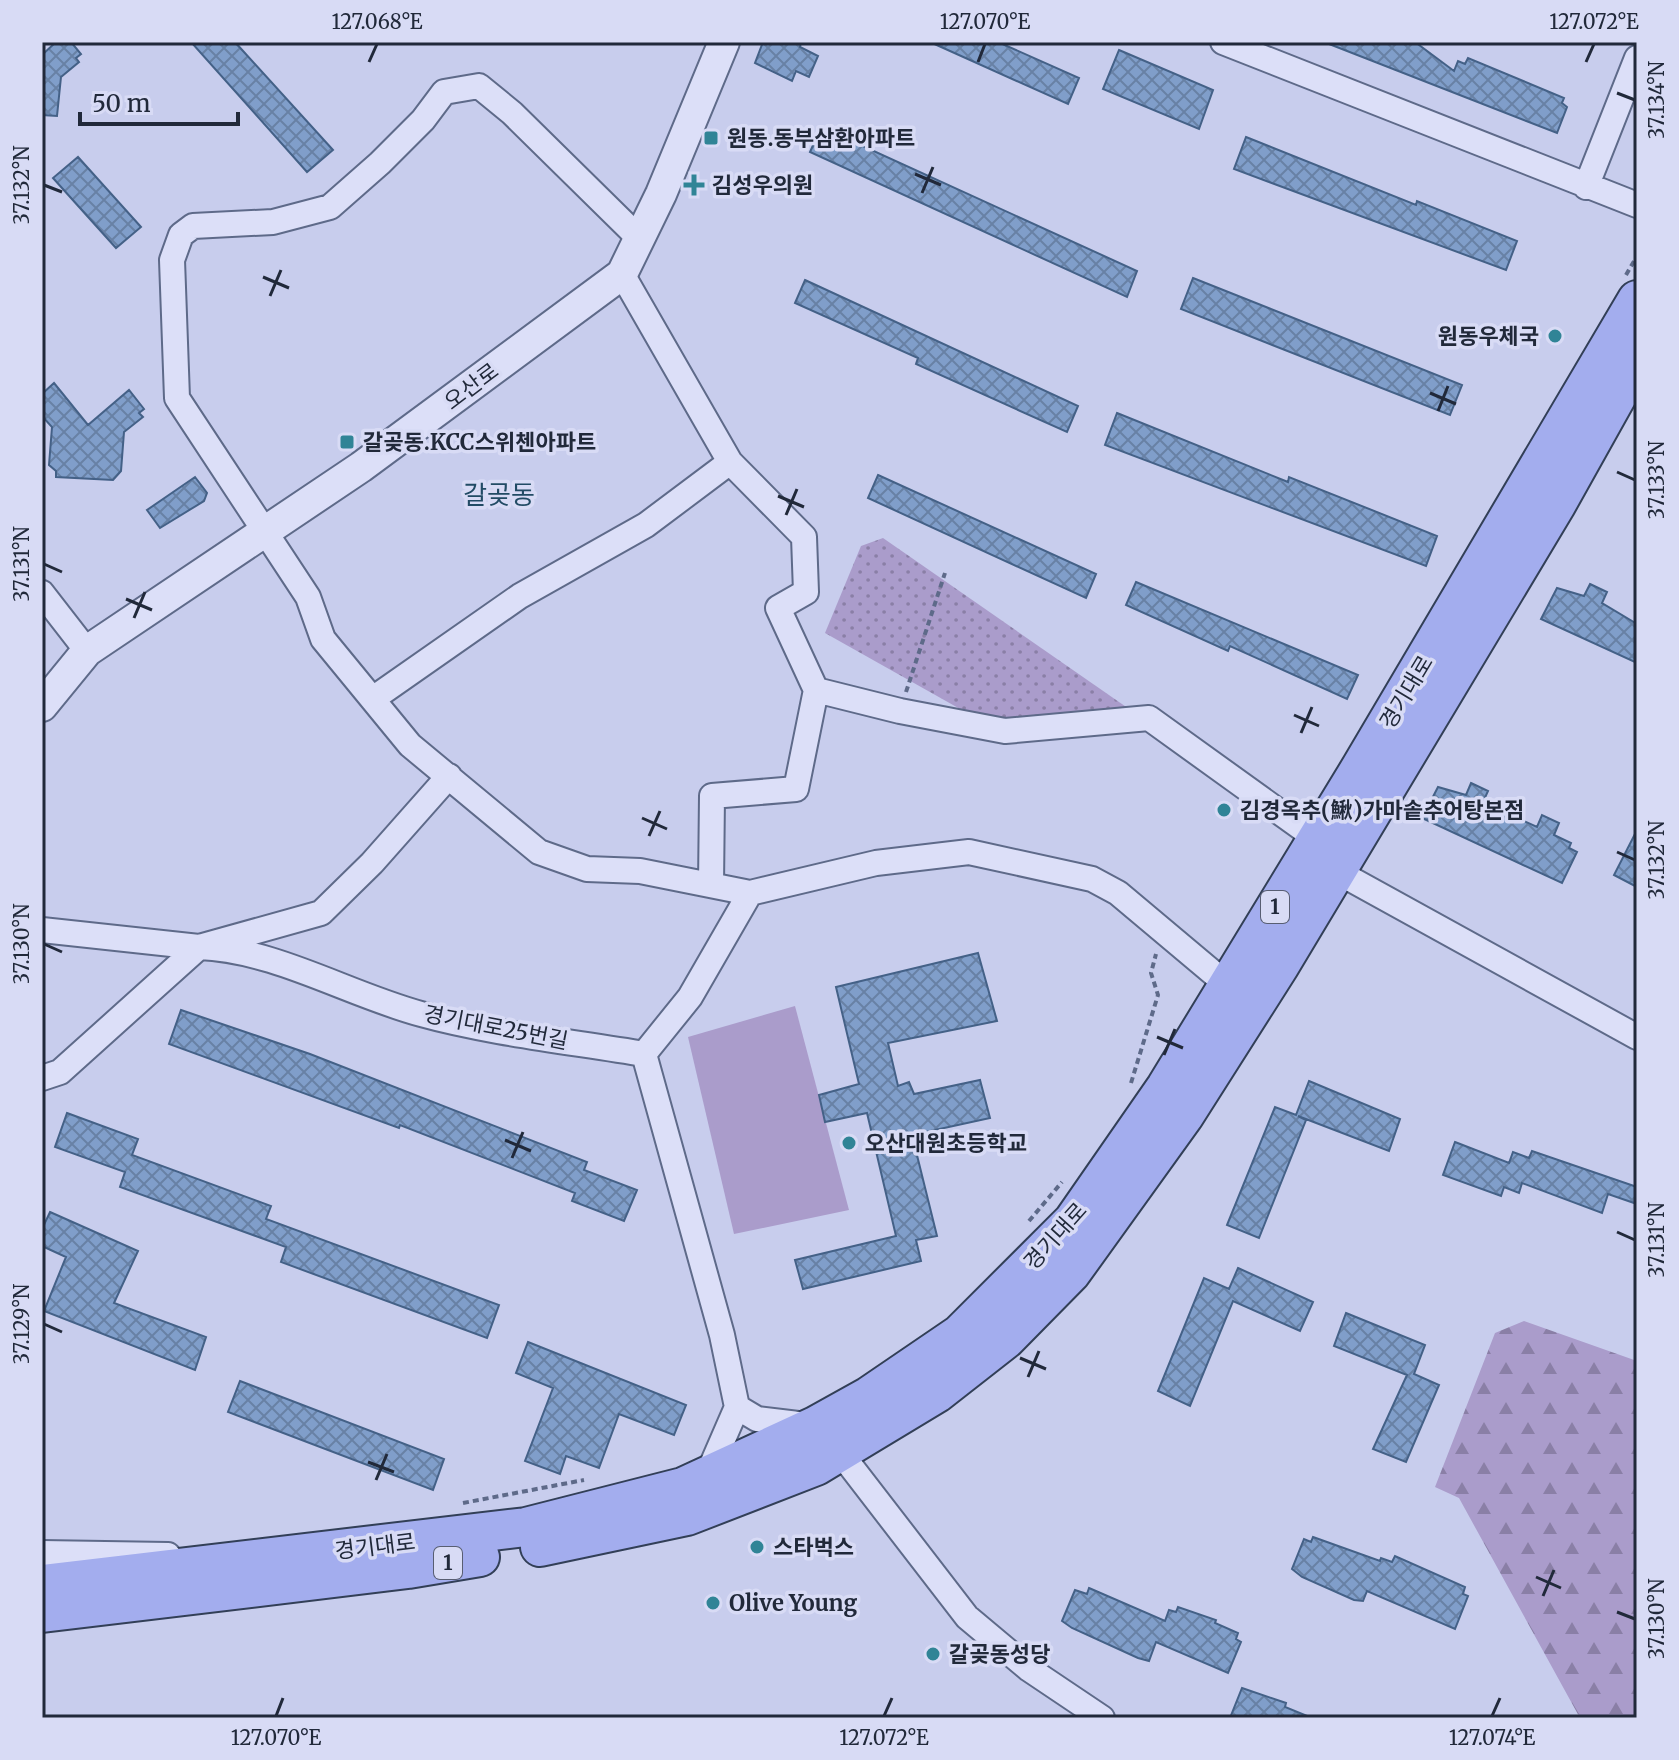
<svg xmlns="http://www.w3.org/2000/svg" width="1679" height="1760" font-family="Merriweather,'Noto Sans KR',serif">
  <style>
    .grass { fill: #aa9ccb }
    .forest { fill: url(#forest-firs) }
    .park { fill: url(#park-dots) }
    .building { fill: url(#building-cross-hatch); stroke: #446187; stroke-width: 2 }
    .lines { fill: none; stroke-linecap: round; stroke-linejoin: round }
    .minor-casing { stroke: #5e6a89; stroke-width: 28 }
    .tertiary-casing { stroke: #5e6a89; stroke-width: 34 }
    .primary-casing { stroke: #323f57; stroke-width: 42 }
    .path { stroke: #5e6a89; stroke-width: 4; stroke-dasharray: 6 4; stroke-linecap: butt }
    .minor { stroke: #dcdff8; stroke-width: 24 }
    .tertiary { stroke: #dcdff8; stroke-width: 30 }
    .primary { stroke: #a3adee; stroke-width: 38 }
    .ticks { fill: none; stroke: #21293a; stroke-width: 3 }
    .poi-dot { fill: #308496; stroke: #d8dbf5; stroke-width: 3 }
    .labels { text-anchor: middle; stroke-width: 7; stroke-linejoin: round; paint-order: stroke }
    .shield { fill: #d8dbf5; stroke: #585e72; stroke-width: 2 }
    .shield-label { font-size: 20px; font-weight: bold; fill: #21293a }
    .poi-label { font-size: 22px; font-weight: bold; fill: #21293a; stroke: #d8dbf5; text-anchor: start }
    .street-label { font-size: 22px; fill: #21293a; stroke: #d8dbf5 }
    .quarter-label { font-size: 26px; fill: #224b65; stroke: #d8dbf5 }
    .neatline { fill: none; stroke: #21293a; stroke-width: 3 }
    .ticks-label { font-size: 20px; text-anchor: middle; fill: #21293a }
  </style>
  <defs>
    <pattern id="forest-firs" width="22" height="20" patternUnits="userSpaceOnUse" patternTransform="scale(2)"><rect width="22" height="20" fill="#aa9ccb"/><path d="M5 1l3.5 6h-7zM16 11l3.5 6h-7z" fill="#8a7fa6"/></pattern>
    <pattern id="park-dots" width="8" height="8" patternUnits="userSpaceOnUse" patternTransform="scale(2)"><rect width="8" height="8" fill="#aa9ccb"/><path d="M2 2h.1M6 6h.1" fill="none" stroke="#8a7fa6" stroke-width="1.8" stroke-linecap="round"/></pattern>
    <pattern id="building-cross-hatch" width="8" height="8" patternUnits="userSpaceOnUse" patternTransform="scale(2)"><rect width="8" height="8" fill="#809eca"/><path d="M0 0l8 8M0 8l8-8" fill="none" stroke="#6881a5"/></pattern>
  </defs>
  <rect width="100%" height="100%" fill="#c8cded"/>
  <path class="grass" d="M 795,1006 L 849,1210 L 734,1234 L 688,1037 Z"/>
  <path class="forest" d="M 1524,1321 L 1637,1361 L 1637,1718 L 1580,1718 L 1459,1498 L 1435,1487 L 1495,1333 Z"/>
  <path class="park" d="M 883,538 L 1132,711 L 1014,725 L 969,714 L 825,633 L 861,546 Z"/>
  <path class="building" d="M 56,42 L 71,42 L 81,54 L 76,58 L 79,62 L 61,77 L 57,116 L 42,115 L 42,55 Z
    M 191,42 L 235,42 L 333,150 L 307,172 Z
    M 763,42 L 801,42 L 800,47 L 818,56 L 809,77 L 796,71 L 792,81 L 755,63 Z
    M 930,42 L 998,42 L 1079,78 L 1068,104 Z
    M 1324,42 L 1415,42 L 1454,71 L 1458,61 L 1465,64 L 1468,58 L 1564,98 L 1562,103 L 1567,107 L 1557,133 Z
    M 1119,50 L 1213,90 L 1199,129 L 1103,89 Z
    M 821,127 L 1137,271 L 1127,297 L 810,152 Z
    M 1246,137 L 1416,205 L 1417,201 L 1517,241 L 1506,270 L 1234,169 Z
    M 78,157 L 141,227 L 116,248 L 53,178 Z
    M 1193,278 L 1462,385 L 1450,415 L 1181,309 Z
    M 805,280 L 1078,406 L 1067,432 L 916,364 L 918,358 L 795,303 Z
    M 54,383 L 88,425 L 129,390 L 144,409 L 139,413 L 143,417 L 124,432 L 121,471 L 113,480 L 56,477 L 56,471 L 49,465 L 52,427 L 42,416 L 42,394 Z
    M 1117,413 L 1288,482 L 1289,477 L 1437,536 L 1426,566 L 1105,445 Z
    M 878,475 L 1096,574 L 1086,598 L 868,498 Z
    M 195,477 L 207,493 L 204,501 L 160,528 L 147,510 Z
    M 1136,582 L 1358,675 L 1347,699 L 1230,646 L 1228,651 L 1126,605 Z
    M 1590,584 L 1607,592 L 1602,603 L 1637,624 L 1637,663 L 1541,619 L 1557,588 L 1584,596 Z
    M 1471,783 L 1488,791 L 1483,802 L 1537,827 L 1542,815 L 1559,823 L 1554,835 L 1571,843 L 1569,848 L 1577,852 L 1562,883 L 1422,818 L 1438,787 L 1466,795 Z
    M 1637,830 L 1637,887 L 1614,875 Z
    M 978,953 L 997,1021 L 888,1043 L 898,1086 L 909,1082 L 914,1094 L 980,1080 L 990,1118 L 912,1135 L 937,1236 L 916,1240 L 921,1261 L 803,1289 L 795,1260 L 896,1236 L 867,1113 L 825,1122 L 819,1095 L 859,1084 L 836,987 Z
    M 181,1010 L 310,1054 L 587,1162 L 584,1170 L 637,1190 L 624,1221 L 572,1201 L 575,1193 L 400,1125 L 399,1128 L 169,1044 Z
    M 1309,1081 L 1400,1119 L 1389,1151 L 1298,1116 L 1306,1120 L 1259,1238 L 1227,1225 L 1275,1107 L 1296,1115 Z
    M 67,1113 L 138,1139 L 132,1155 L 271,1206 L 266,1219 L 499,1305 L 487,1338 L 281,1262 L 286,1247 L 120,1187 L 125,1172 L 55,1147 Z
    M 1455,1142 L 1509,1163 L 1513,1152 L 1529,1158 L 1532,1151 L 1637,1187 L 1637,1204 L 1608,1194 L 1602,1213 L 1522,1183 L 1519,1193 L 1504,1187 L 1501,1196 L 1443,1175 Z
    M 50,1212 L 138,1251 L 114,1303 L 206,1337 L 195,1370 L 44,1311 L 66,1257 L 42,1246 L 42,1229 Z
    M 1238,1268 L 1313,1302 L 1300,1331 L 1233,1301 L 1190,1406 L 1158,1391 L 1204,1278 L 1229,1289 Z
    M 1346,1313 L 1425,1345 L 1414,1374 L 1439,1385 L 1406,1462 L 1373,1449 L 1407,1375 L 1334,1346 Z
    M 528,1342 L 686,1405 L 674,1435 L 619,1414 L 599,1468 L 566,1456 L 560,1474 L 525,1461 L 553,1388 L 516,1373 Z
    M 240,1381 L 444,1459 L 433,1490 L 228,1412 Z
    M 1313,1537 L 1380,1561 L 1381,1558 L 1392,1562 L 1395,1556 L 1465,1587 L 1463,1594 L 1468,1596 L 1455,1629 L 1367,1591 L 1363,1601 L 1354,1600 L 1302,1577 L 1292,1569 L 1304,1539 L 1311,1542 Z
    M 1089,1588 L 1165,1621 L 1169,1610 L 1176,1612 L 1178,1607 L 1216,1620 L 1215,1623 L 1238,1633 L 1236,1639 L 1241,1642 L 1228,1673 L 1156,1642 L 1149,1661 L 1138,1658 L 1072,1628 L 1062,1621 L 1075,1590 L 1087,1594 Z
    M 1242,1688 L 1286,1703 L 1285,1707 L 1312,1718 L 1230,1718 Z"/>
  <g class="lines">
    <defs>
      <path id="minor" d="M 1223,42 L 1637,205
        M 1586,187 L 1637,58
        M 639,238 L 512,113 L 479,86 L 444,92 L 423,120 L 380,163 L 330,207 L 273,222 L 193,226 L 181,235 L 172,260 L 177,398 L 308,597 L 323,639 L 410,745 L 539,852 L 587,869 L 640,871 L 750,893 L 876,863 L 969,852 L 1092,879 L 1118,893 L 1218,977 L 1243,974
        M 730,462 L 804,537 L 806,592 L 778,608 L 816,690 L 900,711 L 1005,731 L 1149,718 L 1317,839 L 1336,871 L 1637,1037
        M 42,593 L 87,651
        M 374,698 L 520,596 L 646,525 L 730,462 L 622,274
        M 711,885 L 712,796 L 796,789 L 816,690
        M 42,930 L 199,947 L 321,913 L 372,863 L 449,776
        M 644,1054 L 690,997 L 750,893
        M 42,1078 L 60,1072 L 199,947 C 276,950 347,994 421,1014 C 489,1033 573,1042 644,1054 L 722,1335 L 737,1407
        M 737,1407 L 757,1419 L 815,1426 L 839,1451 L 967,1617 L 1029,1669 L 1102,1718
        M 707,1476 L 737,1407
        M 42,1553 L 168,1555"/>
      <path id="tertiary" d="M 42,706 L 87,651 L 361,467 L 622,274 L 661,194 L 724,42"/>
      <path id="primary" d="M 540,1547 L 687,1516 L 816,1466 L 937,1393 L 1006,1339 L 1071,1273 L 1184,1116 L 1280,965 L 1556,505 L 1637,360
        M 42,1584 L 526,1527 L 683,1487 L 815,1426 L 869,1396 L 960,1334 L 1073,1221 L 1166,1087 L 1361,767 L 1637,300
        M 42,1613 L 408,1569 L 480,1557"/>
    </defs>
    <use href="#minor" class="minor-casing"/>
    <use href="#tertiary" class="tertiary-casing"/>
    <use href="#primary" class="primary-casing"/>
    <path class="path" d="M 1626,275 L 1637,256
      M 906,692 L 945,573
      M 1131,1083 L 1158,995 L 1151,973 L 1156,954
      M 1029,1221 L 1062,1182
      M 463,1503 L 584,1480"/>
    <use href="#minor" class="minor"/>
    <use href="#tertiary" class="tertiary"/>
    <use href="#primary" class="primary"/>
  </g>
  <path class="ticks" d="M 369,62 L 377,44M 978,62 L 985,44M 1586,62 L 1594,44M 1617,93 L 1635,100M 915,174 L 941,185M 44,185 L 62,192M 922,193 L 933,167M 263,277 L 289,288M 270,296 L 281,270M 1430,393 L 1456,404M 1438,411 L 1448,386M 1617,472 L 1635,480M 778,496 L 804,507M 786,515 L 797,489M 44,564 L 62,572M 126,599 L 152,610M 134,618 L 145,592M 1294,715 L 1319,726M 1301,733 L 1312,707M 642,818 L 667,829M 649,836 L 660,811M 1617,852 L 1635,860M 44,944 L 62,952M 1157,1037 L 1183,1048M 1164,1055 L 1175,1029M 505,1140 L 531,1151M 512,1158 L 523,1132M 1617,1232 L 1635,1240M 44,1324 L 62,1332M 1020,1358 L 1046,1369M 1028,1377 L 1039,1351M 368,1462 L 394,1472M 376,1480 L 387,1454M 1536,1577 L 1561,1588M 1543,1596 L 1554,1570M 1617,1612 L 1635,1619M 276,1716 L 283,1698M 884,1716 L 892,1698M 1492,1716 L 1500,1698"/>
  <g class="poi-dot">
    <rect x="703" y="130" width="16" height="16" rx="4"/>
    <path d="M690 173h8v8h8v8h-8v8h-8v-8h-8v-8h8z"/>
    <circle cx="1555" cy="336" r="8"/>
    <rect x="339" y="434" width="16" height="16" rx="4"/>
    <circle cx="1224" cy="810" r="8"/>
    <circle cx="849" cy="1143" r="8"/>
    <circle cx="757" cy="1547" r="8"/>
    <circle cx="713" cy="1603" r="8"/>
    <circle cx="933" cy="1654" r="8"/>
  </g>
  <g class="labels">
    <g class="shield">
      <rect x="1261" y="891" width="28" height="32" rx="6"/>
      <rect x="434" y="1547" width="28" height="32" rx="6"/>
    </g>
    <g class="shield-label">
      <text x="1275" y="914">1</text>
      <text x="448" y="1570">1</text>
    </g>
    <g class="poi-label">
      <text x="727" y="146">원동.동부삼환아파트</text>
      <text x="712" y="193">김성우의원</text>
      <text x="1539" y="344" text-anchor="end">원동우체국</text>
      <text x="363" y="450">갈곶동.KCC스위첸아파트</text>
      <text x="1240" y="818">김경옥추(鰍)가마솥추어탕본점</text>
      <text x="865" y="1151">오산대원초등학교</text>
      <text x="773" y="1555">스타벅스</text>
      <text x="729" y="1611">Olive Young</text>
      <text x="949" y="1662">갈곶동성당</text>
    </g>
    <g class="street-label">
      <text transform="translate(471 386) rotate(-37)" y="8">오산로</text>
      <text transform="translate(1406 692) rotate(-59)" y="8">경기대로</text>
      <text transform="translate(496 1027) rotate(11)" y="8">경기대로25번길</text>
      <text transform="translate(1055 1236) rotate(-48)" y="8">경기대로</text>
      <text transform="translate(375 1546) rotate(-7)" y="8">경기대로</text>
    </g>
    <g class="quarter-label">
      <text x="499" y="504">갈곶동</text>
    </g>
  </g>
  <rect width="1679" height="1760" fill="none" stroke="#d8dbf5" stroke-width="88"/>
  <path d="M80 112v12h158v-12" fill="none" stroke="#21293a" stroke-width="4"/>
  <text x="92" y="112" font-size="24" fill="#21293a" stroke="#d8dbf5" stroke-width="6" paint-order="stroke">50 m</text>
  <rect x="44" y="44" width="1591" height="1672" class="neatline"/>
  <g class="ticks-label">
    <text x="377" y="29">127.068°E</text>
    <text x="985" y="29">127.070°E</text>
    <text x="1594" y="29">127.072°E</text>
    <text transform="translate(1657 100) rotate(-90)" y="7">37.134°N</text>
    <text transform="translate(22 185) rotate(-90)" y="7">37.132°N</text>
    <text transform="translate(1657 480) rotate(-90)" y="7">37.133°N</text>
    <text transform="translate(22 564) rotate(-90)" y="7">37.131°N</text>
    <text transform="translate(1657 860) rotate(-90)" y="7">37.132°N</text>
    <text transform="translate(22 944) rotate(-90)" y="7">37.130°N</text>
    <text transform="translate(1657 1240) rotate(-90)" y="7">37.131°N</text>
    <text transform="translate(22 1324) rotate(-90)" y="7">37.129°N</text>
    <text transform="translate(1657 1619) rotate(-90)" y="7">37.130°N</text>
    <text x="276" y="1745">127.070°E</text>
    <text x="884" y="1745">127.072°E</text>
    <text x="1492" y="1745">127.074°E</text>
  </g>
</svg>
